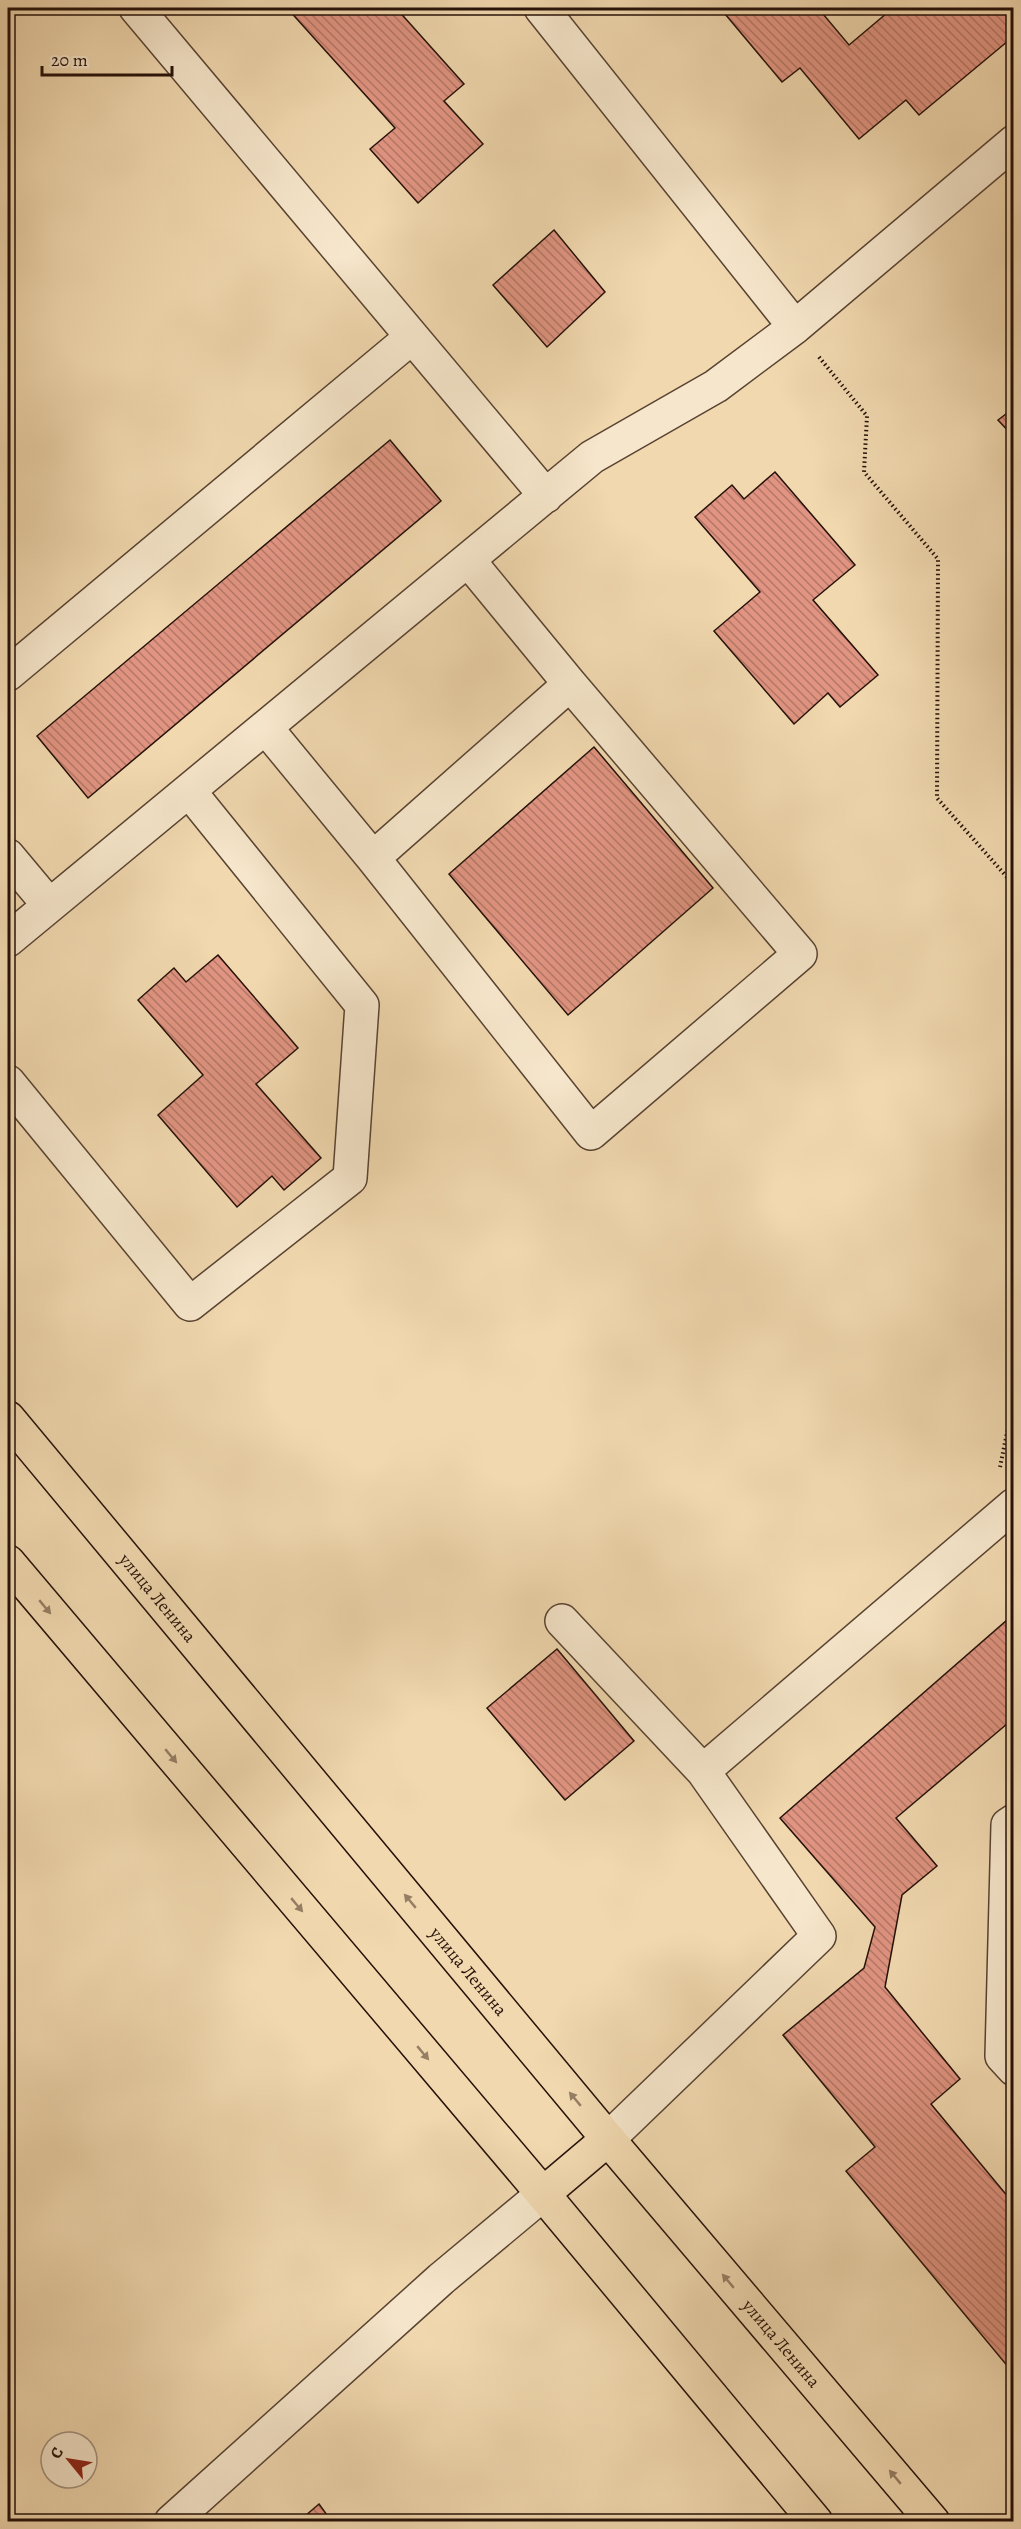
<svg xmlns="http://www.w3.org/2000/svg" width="1021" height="2529" font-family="Alegreya,serif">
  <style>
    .building { fill: url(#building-back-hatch); stroke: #251109; stroke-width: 1.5 }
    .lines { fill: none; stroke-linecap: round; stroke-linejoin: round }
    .minor-casing { stroke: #584332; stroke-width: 36 }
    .major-casing { stroke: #251109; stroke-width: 36 }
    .path { stroke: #251109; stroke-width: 4; stroke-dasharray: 1.5 3; stroke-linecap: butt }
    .minor { stroke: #f6e6cb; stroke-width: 33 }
    .major { stroke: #f1d8af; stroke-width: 33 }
    .oneway { fill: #957e64 }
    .labels { text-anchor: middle; stroke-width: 5; stroke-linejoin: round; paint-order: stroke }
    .street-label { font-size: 18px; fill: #251109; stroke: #f6e6cb }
  </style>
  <defs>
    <pattern id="building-back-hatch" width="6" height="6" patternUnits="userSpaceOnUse" patternTransform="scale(1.5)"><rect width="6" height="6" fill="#e09481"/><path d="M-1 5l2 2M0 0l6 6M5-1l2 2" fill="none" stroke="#b57768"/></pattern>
  </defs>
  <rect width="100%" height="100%" fill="#f1d8af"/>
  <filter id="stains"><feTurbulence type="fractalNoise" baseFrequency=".00333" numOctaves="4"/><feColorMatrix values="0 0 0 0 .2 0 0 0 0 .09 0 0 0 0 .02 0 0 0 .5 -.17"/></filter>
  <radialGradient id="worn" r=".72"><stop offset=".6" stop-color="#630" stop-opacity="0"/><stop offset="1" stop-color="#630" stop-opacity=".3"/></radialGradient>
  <path class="building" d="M 287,8 L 396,8 L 464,84 L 444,101 L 483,144 L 418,203 L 370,149 L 395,128 Z
    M 720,8 L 818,8 L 849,45 L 893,8 L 1014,8 L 1014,36 L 919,115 L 906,100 L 859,139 L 800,68 L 782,82 Z
    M 554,230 L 605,292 L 547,347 L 493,285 Z
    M 1014,408 L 1014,437 L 998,420 Z
    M 390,440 L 441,501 L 88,798 L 37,736 Z
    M 775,472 L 855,565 L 813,600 L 878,675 L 840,707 L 828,693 L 794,724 L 714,631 L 760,592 L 695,517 L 732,485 L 744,499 Z
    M 594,747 L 713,888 L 568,1015 L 449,874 Z
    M 218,955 L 298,1048 L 256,1084 L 321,1158 L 284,1190 L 272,1176 L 237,1207 L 158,1115 L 203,1075 L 138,1000 L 174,968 L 186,982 Z
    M 1014,1614 L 1014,1718 L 896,1818 L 937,1866 L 902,1895 L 885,1987 L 960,2079 L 931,2104 L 1014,2204 L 1014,2374 L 846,2171 L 875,2147 L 783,2035 L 864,1968 L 875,1927 L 780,1818 Z
    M 557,1649 L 634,1741 L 565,1800 L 487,1708 Z
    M 319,2504 L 332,2522 L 298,2522 Z"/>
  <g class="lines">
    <defs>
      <path id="minor" d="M 136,8 L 546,496
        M 541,8 L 795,327
        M 8,674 L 412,337
        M 266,728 L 373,858 L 570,684 L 468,560
        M 8,856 L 49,905
        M 373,858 L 591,1133 L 800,954 L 570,684
        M 8,940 L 592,457 L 716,386 L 795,327 L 1014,142
        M 8,1082 L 190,1304 L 350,1178 L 362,1005 L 189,791
        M 562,1621 L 703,1771
        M 1014,1821 L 1008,1825 L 1002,2056 L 1014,2069
        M 608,2139 L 819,1936 L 703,1771 L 1014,1505
        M 171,2522 L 441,2279 L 543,2194"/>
      <g id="major">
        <path id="s1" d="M 8,1418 L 608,2139 L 933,2522"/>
        <path d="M 8,1562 L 543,2194 L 816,2522"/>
        <path d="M 543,2194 L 608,2139"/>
      </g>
    </defs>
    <use href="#minor" class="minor-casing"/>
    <use href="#major" class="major-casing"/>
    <path class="path" d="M 819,357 L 867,416 L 864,472 L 938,559 L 937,798 L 1014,885
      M 1000,1467 L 1014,1399"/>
    <use href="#minor" class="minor"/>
    <use href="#major" class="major"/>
  </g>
  <defs><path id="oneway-solid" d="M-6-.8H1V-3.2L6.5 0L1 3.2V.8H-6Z" transform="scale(1.5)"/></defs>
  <g class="oneway">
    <use href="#oneway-solid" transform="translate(45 1607) rotate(50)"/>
    <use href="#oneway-solid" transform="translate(171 1756) rotate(50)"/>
    <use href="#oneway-solid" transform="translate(410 1901) rotate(-130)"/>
    <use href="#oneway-solid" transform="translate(297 1905) rotate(50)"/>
    <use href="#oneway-solid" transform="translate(423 2053) rotate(50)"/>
    <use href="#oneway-solid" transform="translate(575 2099) rotate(-130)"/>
    <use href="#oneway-solid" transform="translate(728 2281) rotate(-130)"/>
    <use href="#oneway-solid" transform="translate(895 2477) rotate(-130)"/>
  </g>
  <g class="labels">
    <g class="street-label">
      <text dy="6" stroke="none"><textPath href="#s1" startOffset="234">улица Ленина</textPath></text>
      <text dy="6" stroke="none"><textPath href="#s1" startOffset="720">улица Ленина</textPath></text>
      <text dy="6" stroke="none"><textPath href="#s1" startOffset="1206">улица Ленина</textPath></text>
    </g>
  </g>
  <rect width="1021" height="2529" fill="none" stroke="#f1d8af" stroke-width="30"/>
  <rect x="9" y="9" width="1003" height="2511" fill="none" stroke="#251109" stroke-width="3"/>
  <rect x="15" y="15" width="991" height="2499" fill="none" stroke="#251109" stroke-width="1.5"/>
  <g transform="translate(69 2460) rotate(300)"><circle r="28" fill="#f6e6cb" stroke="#a2917d" stroke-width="1.5"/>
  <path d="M0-4.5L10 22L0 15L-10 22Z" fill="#8f2418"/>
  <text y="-9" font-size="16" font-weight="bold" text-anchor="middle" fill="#251109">С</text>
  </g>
  <path d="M42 66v9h130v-9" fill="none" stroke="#251109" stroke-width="3"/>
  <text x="51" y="66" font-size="18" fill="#251109" stroke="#f6e6cb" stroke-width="4.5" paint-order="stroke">20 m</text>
  <rect width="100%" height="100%" filter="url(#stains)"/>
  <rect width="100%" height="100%" fill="url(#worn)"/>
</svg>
